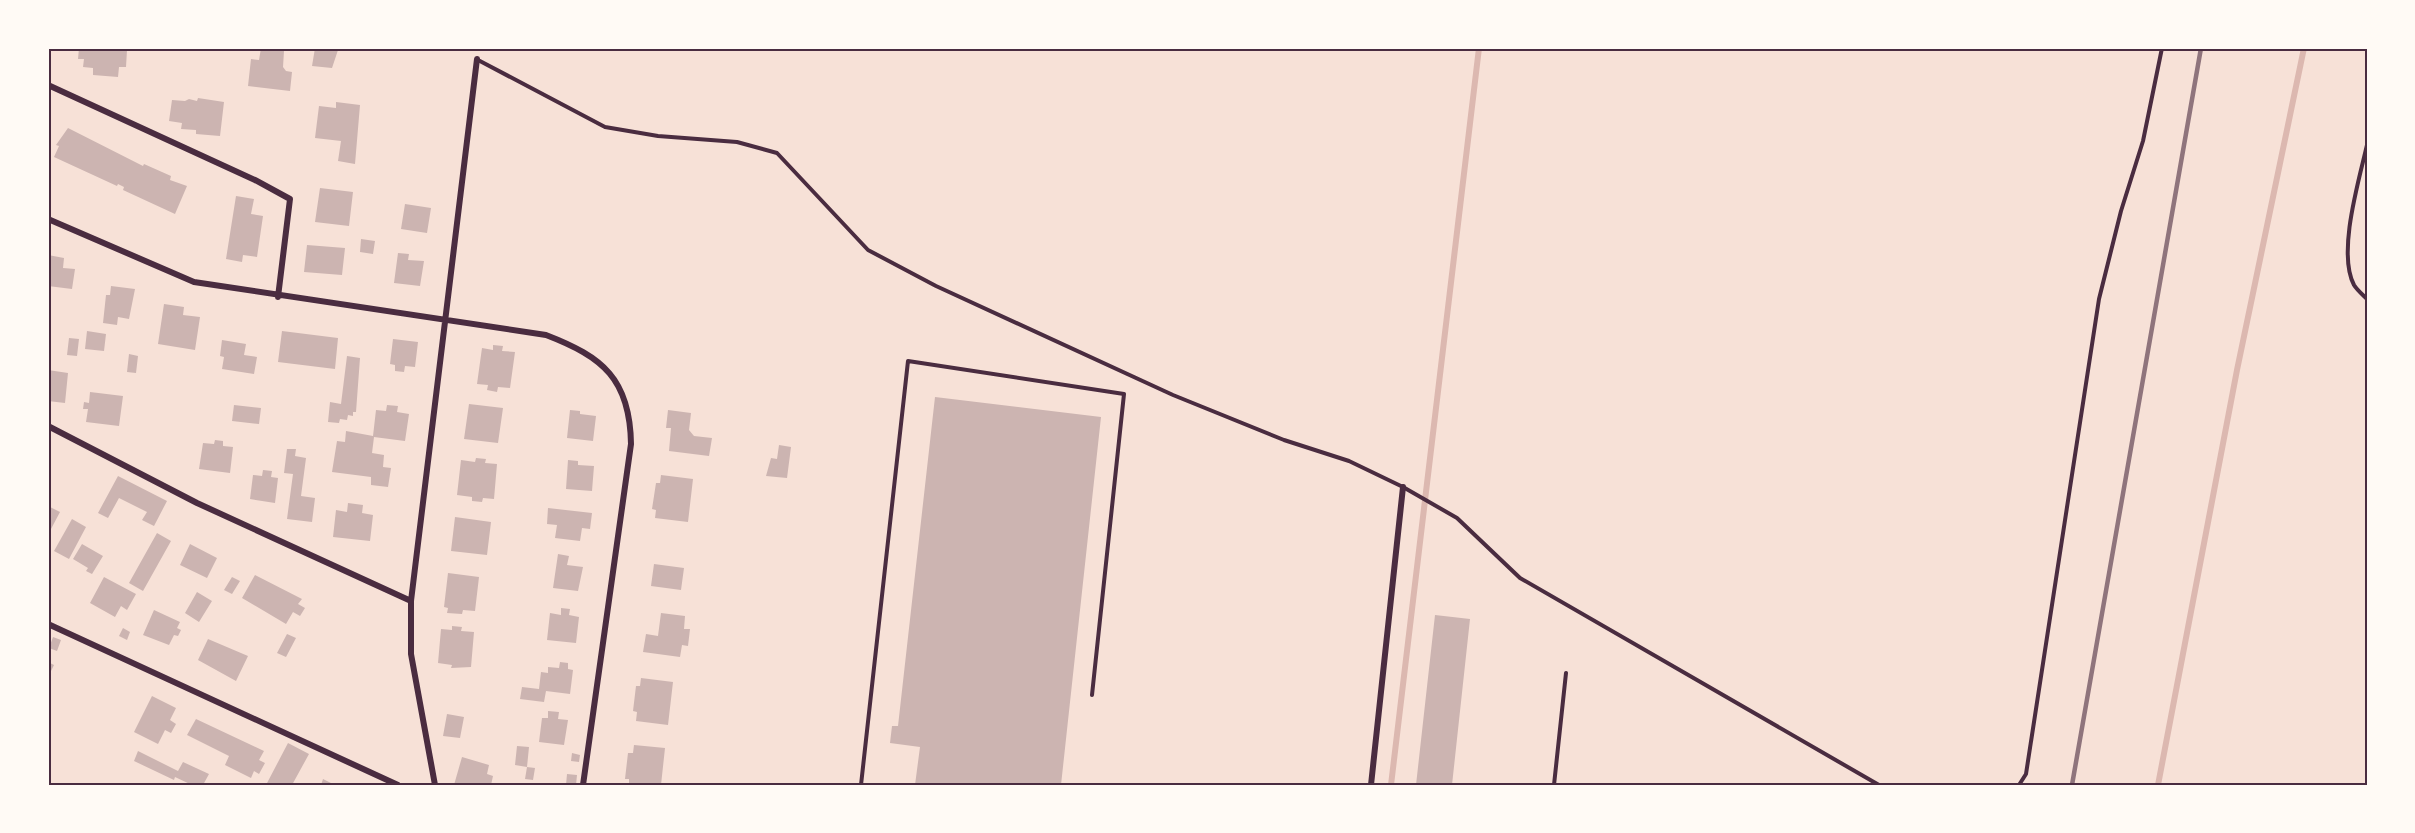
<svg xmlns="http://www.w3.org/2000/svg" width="2415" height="833" font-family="'Space Grotesk',sans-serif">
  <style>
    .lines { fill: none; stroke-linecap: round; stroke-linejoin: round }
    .stream { stroke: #dcb8b0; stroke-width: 6 }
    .building { fill: #ccb4b1 }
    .path { stroke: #4a2c40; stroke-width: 4 }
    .service { stroke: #4a2c40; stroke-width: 4 }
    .minor { stroke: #4a2c40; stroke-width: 6 }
    .rail { stroke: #8f747c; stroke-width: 4.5 }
    .neatline { fill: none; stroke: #4a2c40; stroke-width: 2 }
  </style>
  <rect width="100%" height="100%" fill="#f7e1d7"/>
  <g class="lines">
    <path class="stream" d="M 1391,785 L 1479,48
      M 2158,785 L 2237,370 L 2304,48"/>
  </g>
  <path class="building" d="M 79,48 L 127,50 L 126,67 L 119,67 L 118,77 L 93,75 L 93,68 L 83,67 L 84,59 L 78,59 Z
    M 261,48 L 284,51 L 283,67 L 286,71 L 292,72 L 290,91 L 248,86 L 251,59 L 259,60 Z
    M 315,48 L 338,50 L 332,68 L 312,66 Z
    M 198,98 L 224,102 L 220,136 L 196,134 L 196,130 L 181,129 L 182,123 L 169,121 L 172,100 L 185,101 L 189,99 L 197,101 Z
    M 336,102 L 360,105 L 355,164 L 338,161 L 341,141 L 315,138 L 319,106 L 336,108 Z
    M 68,128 L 143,166 L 144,164 L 171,176 L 170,180 L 187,186 L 175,214 L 123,190 L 124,187 L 118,184 L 117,186 L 54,157 L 59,146 L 56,145 Z
    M 320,188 L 353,192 L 349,226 L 315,222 Z
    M 236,196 L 254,199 L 251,214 L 263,216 L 257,257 L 243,255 L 242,262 L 226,259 Z
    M 405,204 L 431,208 L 427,233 L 401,229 Z
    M 361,239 L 375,241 L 373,254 L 360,252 Z
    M 307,245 L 345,248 L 342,275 L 304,272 Z
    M 398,253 L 409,254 L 408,260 L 424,261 L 420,286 L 394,283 Z
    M 48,255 L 64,258 L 63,268 L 75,269 L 72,289 L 48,286 Z
    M 111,286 L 135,289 L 129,319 L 118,317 L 117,325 L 103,323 L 106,295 L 110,295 Z
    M 164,304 L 184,307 L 183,315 L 200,317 L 195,350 L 158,344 Z
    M 87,331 L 106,334 L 104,351 L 85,349 Z
    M 282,331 L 338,338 L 335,369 L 278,362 Z
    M 69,338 L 79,339 L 77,356 L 67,355 Z
    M 393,339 L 418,342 L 415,367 L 405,366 L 404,372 L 395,371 L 395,365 L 390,364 Z
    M 222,340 L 246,344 L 244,355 L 257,357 L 254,374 L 222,369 L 224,357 L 220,356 Z
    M 493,345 L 503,346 L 502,351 L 515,352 L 510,388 L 498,387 L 497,392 L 487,390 L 488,385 L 477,384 L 482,348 L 493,350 Z
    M 129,354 L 138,356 L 136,373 L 127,372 Z
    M 347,356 L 360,358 L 356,412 L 353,412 L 353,416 L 348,415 L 347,420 L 340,419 L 339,423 L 328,422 L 330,402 L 341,404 Z
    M 48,370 L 68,373 L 65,403 L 48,401 Z
    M 90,392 L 123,396 L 119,426 L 86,422 L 88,409 L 83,409 L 84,402 L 89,403 Z
    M 935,397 L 1101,417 L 1061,785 L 915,785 L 920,747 L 890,743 L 892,726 L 898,726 Z
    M 469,404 L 503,408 L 498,443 L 464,439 Z
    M 234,405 L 261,408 L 259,424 L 232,421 Z
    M 387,405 L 398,406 L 397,412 L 409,414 L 405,441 L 374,437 L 372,453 L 384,455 L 383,467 L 391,468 L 388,487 L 371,485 L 371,477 L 332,472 L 337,441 L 345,442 L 346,431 L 373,436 L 376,410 L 386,411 Z
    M 570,410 L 580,411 L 580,414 L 596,416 L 593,441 L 567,438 Z
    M 668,410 L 691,413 L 689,430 L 694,436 L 712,438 L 709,456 L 669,451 L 671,428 L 666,428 Z
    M 215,440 L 223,441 L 223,446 L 233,447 L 230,473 L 199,469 L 203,443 L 214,444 Z
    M 779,445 L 791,447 L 787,478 L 766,476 L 771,458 L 777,459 Z
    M 287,449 L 296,449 L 295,456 L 306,458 L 301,496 L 315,498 L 312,522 L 287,519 L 293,474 L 284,473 Z
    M 476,458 L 486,459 L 485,463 L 497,464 L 494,499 L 483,498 L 482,502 L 472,501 L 472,497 L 457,495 L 461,460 L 475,462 Z
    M 568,460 L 578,461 L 578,465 L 594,466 L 592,491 L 566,489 Z
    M 263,470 L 272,471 L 271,477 L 278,478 L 275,503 L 250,499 L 253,475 L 262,476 Z
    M 661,475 L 693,479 L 688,522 L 655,518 L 656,510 L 652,509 L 656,483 L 660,483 Z
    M 118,476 L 167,501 L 154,526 L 142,520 L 147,512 L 119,498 L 108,518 L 98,513 Z
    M 348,503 L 363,505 L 362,513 L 373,515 L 370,541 L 333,537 L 336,510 L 347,512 Z
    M 48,506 L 60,512 L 51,529 L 48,527 Z
    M 548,508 L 592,513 L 590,529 L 582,528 L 580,541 L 555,538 L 557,525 L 547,524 Z
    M 455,517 L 491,522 L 487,555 L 451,551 Z
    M 72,519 L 86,527 L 69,559 L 54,551 Z
    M 157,533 L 171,541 L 143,591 L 129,583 Z
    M 82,544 L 103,556 L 92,574 L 86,571 L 88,568 L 73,559 Z
    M 190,544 L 217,558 L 207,578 L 180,565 Z
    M 558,554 L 569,556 L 567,565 L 583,567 L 578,591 L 553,588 Z
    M 654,564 L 684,568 L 681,590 L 651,586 Z
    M 448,573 L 479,577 L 475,611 L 463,610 L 462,614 L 447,613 L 448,608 L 444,607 Z
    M 255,575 L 302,599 L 298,604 L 305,608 L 300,616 L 293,612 L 286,624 L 242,598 Z
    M 104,577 L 136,594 L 127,610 L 121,606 L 115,617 L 90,603 Z
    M 232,577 L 240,581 L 232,594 L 224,590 Z
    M 197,592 L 212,601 L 199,622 L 185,613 Z
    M 561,608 L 570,609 L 569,615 L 579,617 L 576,643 L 547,640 L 550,613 L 561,615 Z
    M 154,610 L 180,622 L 177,628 L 181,630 L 178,636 L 174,635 L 169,645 L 143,635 Z
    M 661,613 L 685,616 L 684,629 L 690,629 L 688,646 L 682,645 L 680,657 L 643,652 L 646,634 L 658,636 Z
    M 1435,615 L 1470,619 L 1452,785 L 1416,785 Z
    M 452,626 L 462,627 L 461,631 L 474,632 L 471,667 L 451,668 L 452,665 L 438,663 L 441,629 L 452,630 Z
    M 123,628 L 130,632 L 127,640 L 119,636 Z
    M 287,634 L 296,638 L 286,657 L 277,653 Z
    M 53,637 L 61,640 L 57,651 L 49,648 Z
    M 208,639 L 248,656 L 236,681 L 198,660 Z
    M 48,662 L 54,665 L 50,673 L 48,672 Z
    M 560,662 L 568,663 L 568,669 L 573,670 L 570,694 L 546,691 L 544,702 L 520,699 L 522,687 L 539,689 L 541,672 L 548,673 L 548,667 L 559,668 Z
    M 641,678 L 673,682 L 668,725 L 636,721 L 637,712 L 633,711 L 636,686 L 640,686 Z
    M 152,696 L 176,708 L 170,720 L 176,724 L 171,733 L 165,730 L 158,744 L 134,732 Z
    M 548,711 L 559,712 L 558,719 L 568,720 L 564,745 L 539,742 L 542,718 L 548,718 Z
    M 447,714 L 464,717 L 460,738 L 443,736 Z
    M 196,719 L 264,751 L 259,760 L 265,763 L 259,774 L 254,771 L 251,778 L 225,765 L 229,756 L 187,735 Z
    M 288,743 L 309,754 L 292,785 L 266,785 Z
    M 634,745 L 665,748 L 661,785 L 629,785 L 629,779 L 625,779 L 628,753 L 633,753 Z
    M 517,746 L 529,747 L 527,767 L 515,765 Z
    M 138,751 L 178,771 L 183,762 L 209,774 L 203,785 L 192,785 L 175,777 L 174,780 L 134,761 Z
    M 572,753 L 580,755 L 579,762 L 571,761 Z
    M 462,757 L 489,765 L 487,774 L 493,776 L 491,785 L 454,785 Z
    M 527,767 L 535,768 L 533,780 L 525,779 Z
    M 567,774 L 577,775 L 576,785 L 566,785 Z
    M 323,779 L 335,785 L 321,785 Z"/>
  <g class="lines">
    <path class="path" d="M 2367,145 C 2359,180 2337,253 2354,285 C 2357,290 2363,295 2367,299"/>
    <path class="service" d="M 478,60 L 605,127 L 658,136 L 737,142 L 777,153 L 868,250 L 936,286 L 1173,395 L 1284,440 L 1349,461 L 1403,487 L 1457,518 L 1520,578 L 1879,785
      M 861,785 L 908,361 L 1124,394 L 1092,695
      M 1554,785 L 1566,673
      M 2019,785 L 2026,774 L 2099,299 L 2121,211 L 2143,141 L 2162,48"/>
    <path class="minor" d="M 48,85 L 255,180 L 290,199 L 278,297
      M 48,219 L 194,282 L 546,335 C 603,357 630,379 631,444 L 583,785
      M 48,426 L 197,503 L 411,601
      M 48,624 L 398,785
      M 435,785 L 411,654 L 411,601 L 477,59
      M 1371,785 L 1403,487"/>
    <path class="rail" d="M 2072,785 L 2201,48"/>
  </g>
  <rect width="2415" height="833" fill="none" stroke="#fffaf5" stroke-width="99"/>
  <rect x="50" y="50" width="2316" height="734" class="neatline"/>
</svg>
